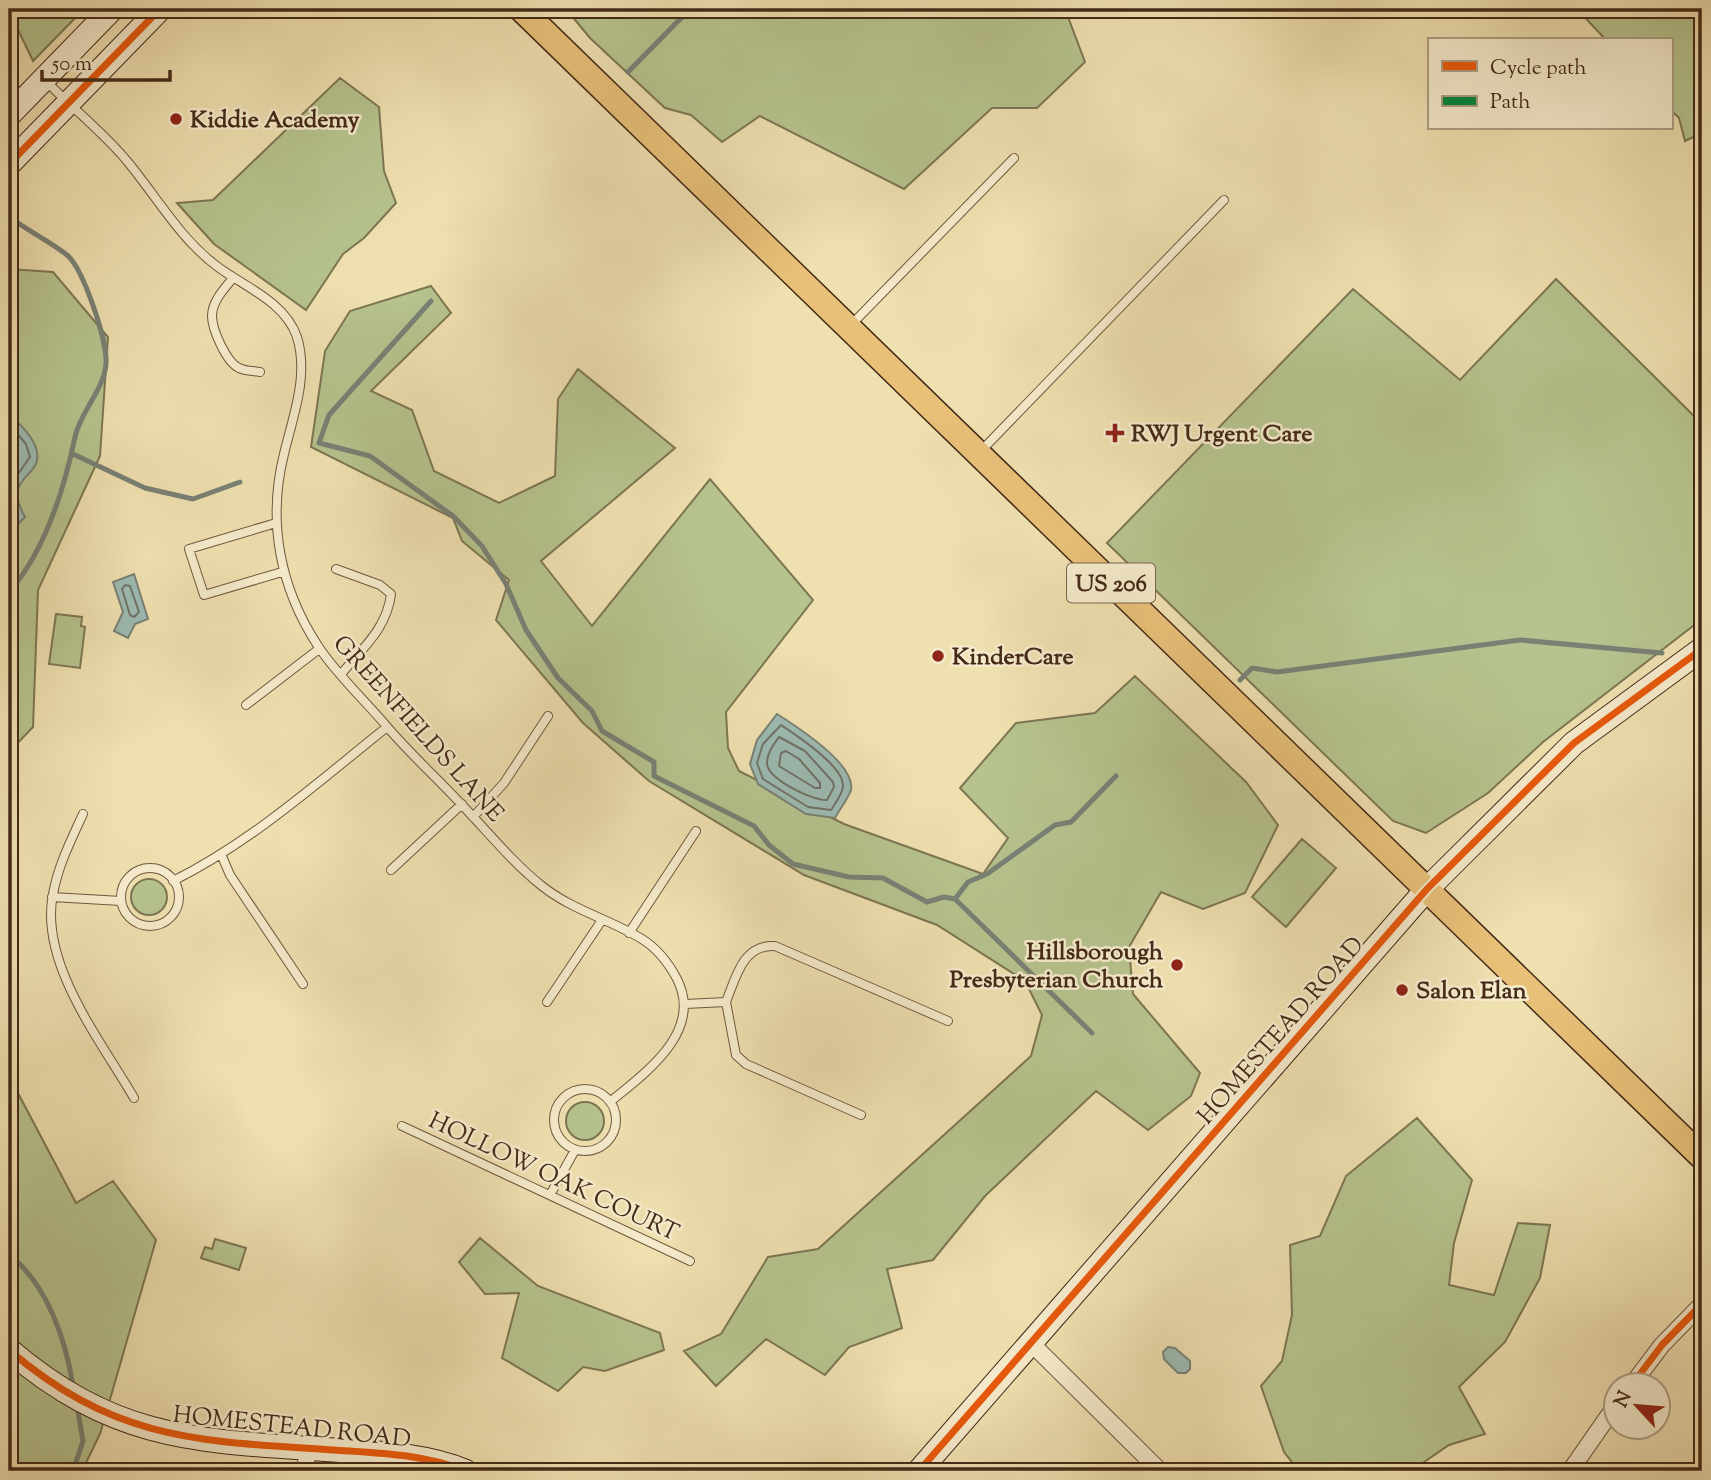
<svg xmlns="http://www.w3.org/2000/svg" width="1711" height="1480" font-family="'Sorts Mill Goudy',serif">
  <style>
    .green { fill: #b6c38e; stroke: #7d7653; stroke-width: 2 }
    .water { fill: #9cbbb3; stroke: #798175; stroke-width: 2 }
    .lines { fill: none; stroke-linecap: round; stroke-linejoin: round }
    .shore { stroke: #707266; stroke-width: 2 }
    .stream { stroke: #798175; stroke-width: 5 }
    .lane-casing { stroke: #6f583e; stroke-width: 10 }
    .street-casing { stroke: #6f583e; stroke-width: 18 }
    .secondary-casing { stroke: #442a18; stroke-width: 25 }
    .primary-casing { stroke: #442a18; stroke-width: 27 }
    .lane { stroke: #f5ebcc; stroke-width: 8 }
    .street { stroke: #f5ebcc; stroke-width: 16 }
    .secondary { stroke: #f5ebcc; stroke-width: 23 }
    .primary { stroke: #e8c078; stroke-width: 24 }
    .quiet { stroke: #00873e; stroke-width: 5; stroke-dasharray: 10 5; stroke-linecap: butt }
    .cycleway-casing { stroke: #f5ebcc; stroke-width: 11 }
    .cycleway { stroke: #e8590c; stroke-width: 7 }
    .poi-dot { fill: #8f2418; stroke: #f5ebcc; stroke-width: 2.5 }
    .labels { text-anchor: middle; stroke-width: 5; stroke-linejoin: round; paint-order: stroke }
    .shield { fill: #f5ebcc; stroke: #79644e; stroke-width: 2 }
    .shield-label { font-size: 23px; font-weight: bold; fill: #442a18 }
    .poi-label { font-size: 24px; font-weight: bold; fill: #442a18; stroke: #f5ebcc; text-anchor: start }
    .street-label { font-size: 24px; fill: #442a18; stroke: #f5ebcc }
  </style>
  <rect width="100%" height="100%" fill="#efe0b0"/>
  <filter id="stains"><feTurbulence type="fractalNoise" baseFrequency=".00286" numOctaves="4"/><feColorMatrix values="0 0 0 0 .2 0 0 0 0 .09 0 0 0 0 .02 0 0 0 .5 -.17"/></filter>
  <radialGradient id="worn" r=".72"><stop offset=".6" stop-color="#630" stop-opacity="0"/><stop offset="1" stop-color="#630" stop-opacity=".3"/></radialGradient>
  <path class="green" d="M 9,9 L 84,9 L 33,61 L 9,11 L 12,58 L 9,61 Z
    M 566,9 L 1065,9 L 1085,62 L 1037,108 L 992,108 L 904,189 L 760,116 L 722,142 L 691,115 L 665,108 L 590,38 Z
    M 1577,9 L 1702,9 L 1702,133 L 1685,141 L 1679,118 L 1671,110 L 1671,40 L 1606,40 Z
    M 340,78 L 379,107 L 384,171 L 396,203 L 364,238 L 343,254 L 306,310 L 214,244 L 177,203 L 213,200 Z
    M 9,269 L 53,272 L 108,337 L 100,456 L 38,590 L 33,727 L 9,752 Z
    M 1556,279 L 1702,424 L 1702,619 L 1543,742 L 1488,793 L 1426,833 L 1393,821 L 1107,543 L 1353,289 L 1460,380 Z
    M 431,286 L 451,313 L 371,391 L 412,410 L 434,471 L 499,503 L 555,476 L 558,399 L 578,369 L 675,448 L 541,561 L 592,626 L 710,479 L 813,600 L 726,712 L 728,748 L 739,771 L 844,824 L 983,874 L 1008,838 L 960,788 L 1016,723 L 1095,713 L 1135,676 L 1246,782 L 1278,825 L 1245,893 L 1203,909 L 1161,892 L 1129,947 L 1133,994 L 1200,1073 L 1191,1096 L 1148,1130 L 1096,1091 L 985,1196 L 933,1260 L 887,1269 L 902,1328 L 849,1347 L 825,1375 L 766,1339 L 716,1386 L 684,1351 L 721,1334 L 768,1257 L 818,1249 L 1031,1056 L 1042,1015 L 1025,981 L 937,925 L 804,875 L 649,781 L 583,723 L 496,620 L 509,580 L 462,541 L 453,518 L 311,447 L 325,351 L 350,311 Z
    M 56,614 L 82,617 L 81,626 L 85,627 L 80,668 L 49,664 Z
    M 1302,839 L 1336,868 L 1286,927 L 1252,897 Z
    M131 897a18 18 0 1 1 36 0a18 18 0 1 1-36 0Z
    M 9,1076 L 76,1203 L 113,1181 L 156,1240 L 100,1434 L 82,1471 L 9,1471 Z
    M566 1121a19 19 0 1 1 38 0a19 19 0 1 1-38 0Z
    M 1417,1118 L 1472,1180 L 1454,1243 L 1449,1285 L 1494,1295 L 1518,1223 L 1550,1225 L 1540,1278 L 1505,1342 L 1459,1387 L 1485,1434 L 1449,1445 L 1411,1471 L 1299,1471 L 1284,1452 L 1261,1386 L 1282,1361 L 1292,1315 L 1290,1245 L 1320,1236 L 1346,1176 Z
    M 480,1238 L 538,1286 L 660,1333 L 664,1350 L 605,1371 L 583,1367 L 558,1391 L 502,1358 L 519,1293 L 485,1294 L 459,1262 Z
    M 215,1239 L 246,1248 L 239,1270 L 201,1258 L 205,1247 L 212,1249 Z"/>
  <path class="water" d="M 9,413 C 18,423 32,435 36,448 C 46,479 0,473 25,517 L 15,527 L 9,525 Z
    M 134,574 L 148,619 L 135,624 L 128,638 L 114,631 L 123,612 L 113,582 Z
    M 777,714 C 796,726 856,764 851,790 C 848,799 839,810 835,818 L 806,814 L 758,784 L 750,764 L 757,740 Z
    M 1168,1347 L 1175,1348 L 1190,1361 L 1190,1369 L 1186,1373 L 1178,1373 L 1164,1359 L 1163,1352 Z"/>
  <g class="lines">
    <path class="shore" d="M 9,424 L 26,444 L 30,457 L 11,484 L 9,495
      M 125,585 L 130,586 L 139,612 L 134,617 L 130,615 L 122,589 Z
      M 781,725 C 796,735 844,766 843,786 C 843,793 835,804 831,810 L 808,807 L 763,779 L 757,763 L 763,744 Z
      M 779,737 L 805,751 L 833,782 L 834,787 L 827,800 C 813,801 767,779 767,763 C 767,753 774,744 779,737 Z
      M 786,751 L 799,759 L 820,783 L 820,788 L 815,788 L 779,766 L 781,753 Z"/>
    <path class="stream" d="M 628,72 L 690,9
      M 431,301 L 329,415 L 319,443 L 370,456 L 453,516 L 482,546 L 506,584 L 526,630 L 558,678 L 592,711 L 602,731 L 654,762 L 654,776 L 754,826 L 769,845 L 793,864 L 849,877 L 883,878 L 927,902 L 944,897 L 955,899 L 1092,1033
      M 73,454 L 145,488 L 193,499 L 240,482
      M 9,592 C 45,551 64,490 75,437 C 80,412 104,390 106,364 C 108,342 83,268 67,255 C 52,243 34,234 18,223
      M 1240,680 L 1252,668 L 1277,672 L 1520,640 L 1662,653
      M 955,899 L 968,882 L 987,874 L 1055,825 L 1071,822 L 1116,776
      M 9,1255 C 47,1283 66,1341 73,1386
      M 73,1471 L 83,1441 L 77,1406"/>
    <defs>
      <path id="lane" d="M 46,81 C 72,108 103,132 127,161 C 157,197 180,239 218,267 C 245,287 285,302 297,337 C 309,376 293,416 284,454 C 267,522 280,588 318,646 C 334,671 363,699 383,722 C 407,751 436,777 462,805 C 488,832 512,862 542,886 C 572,910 609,919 642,939 C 658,949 668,962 677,979 C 704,1032 645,1073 610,1102
        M 233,278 C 225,288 212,301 212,316 C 212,329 226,362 239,368 C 245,371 254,371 260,372
        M 851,325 L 1014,158
        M 980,452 L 1224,200
        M 276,523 L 189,549 L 204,595 L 282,572
        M 336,569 L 380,585 L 391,594 C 387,628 363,648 342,673
        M 246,705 L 319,649
        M 83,814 C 71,840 58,866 53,894 C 39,963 101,1041 134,1098
        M 473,817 L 504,783 L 548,716
        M 221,854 L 230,875 L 303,984
        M121 897a29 29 0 1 1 58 0a29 29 0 1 1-58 0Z
        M 391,870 L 462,804
        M 173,881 C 253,841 318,782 387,727
        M 52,897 L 121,901
        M 629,933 L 696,831
        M 547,1002 L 602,920
        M 726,1002 C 736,977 743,944 775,946 L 948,1021
        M 726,1002 L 736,1055 L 746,1064 L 861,1115
        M 685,1004 L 726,1002
        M554 1120a31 31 0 1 1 62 0a31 31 0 1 1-62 0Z
        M 402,1126 L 690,1261
        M 550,1195 L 575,1150"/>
      <path id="street" d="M 1031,1343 L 1160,1471
        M 1631,1386 L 1662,1345 L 1702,1304
        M 305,1471 L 308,1448
        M 1570,1471 L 1616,1405"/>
      <path id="secondary" d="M 9,115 L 112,9
        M 9,164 L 160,9
        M 9,1350 C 117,1442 200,1441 334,1450 C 378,1453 424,1454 465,1471
        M 919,1471 L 1427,889 L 1574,743 L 1702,649"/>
      <path id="primary" d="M 521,9 L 1702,1157"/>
    </defs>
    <use href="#lane" class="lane-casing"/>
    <use href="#street" class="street-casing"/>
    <use href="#secondary" class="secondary-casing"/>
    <use href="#primary" class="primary-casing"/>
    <use href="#lane" class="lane"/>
    <use href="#street" class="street"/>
    <use href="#secondary" class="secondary"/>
    <use href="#primary" class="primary"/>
    <path class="quiet" d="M 9,1396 L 11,1409 L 9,1421"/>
    <defs>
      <path id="cycleway" d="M 9,164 L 160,9
        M 9,1350 C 117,1442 200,1441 334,1450 C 378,1453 424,1454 465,1471
        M 1631,1386 L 1662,1345 L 1702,1304
        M 919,1471 L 1427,889 L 1574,743 L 1702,649"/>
    </defs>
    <use href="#cycleway" class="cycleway-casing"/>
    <use href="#cycleway" class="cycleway"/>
  </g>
  <g class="poi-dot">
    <circle cx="176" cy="119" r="7"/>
    <path d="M1111.5 422.5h7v7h7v7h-7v7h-7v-7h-7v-7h7z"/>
    <circle cx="938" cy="656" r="7"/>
    <circle cx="1177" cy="965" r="7"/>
    <circle cx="1402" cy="990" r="7"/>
  </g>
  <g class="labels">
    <rect class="shield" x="1067" y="563.5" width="88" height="39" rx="5"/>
    <g class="shield-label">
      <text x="1111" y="591">US 206</text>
    </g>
    <g class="poi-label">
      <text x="190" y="127">Kiddie Academy</text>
      <text x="1131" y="441">RWJ Urgent Care</text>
      <text x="952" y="664">KinderCare</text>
      <text x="1163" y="959" text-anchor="end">Hillsborough<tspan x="1163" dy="28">Presbyterian Church</tspan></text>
      <text x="1416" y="998">Salon Elan</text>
    </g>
    <g class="street-label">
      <text transform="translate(419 728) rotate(48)" y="8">GREENFIELDS LANE</text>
      <text transform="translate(1280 1030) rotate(-49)" y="8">HOMESTEAD ROAD</text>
      <text transform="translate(554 1176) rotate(25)" y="8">HOLLOW OAK COURT</text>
      <text transform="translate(292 1426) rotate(6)" y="8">HOMESTEAD ROAD</text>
    </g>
  </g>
  <rect width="1711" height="1480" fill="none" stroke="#efe0b0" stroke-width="35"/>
  <rect x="10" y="10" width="1690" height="1459" fill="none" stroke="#442a18" stroke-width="3.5"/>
  <rect x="18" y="18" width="1676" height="1445" fill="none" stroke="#442a18" stroke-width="2"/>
  <rect x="1428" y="38" width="245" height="91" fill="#f5ebcc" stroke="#ae9e84" stroke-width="2"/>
  <rect x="1442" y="61" width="35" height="10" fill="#e8590c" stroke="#ae9e84" stroke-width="2"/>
  <text x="1490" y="74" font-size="21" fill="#442a18">Cycle path</text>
  <rect x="1442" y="96" width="35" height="10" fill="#00873e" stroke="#ae9e84" stroke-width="2"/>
  <text x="1490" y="108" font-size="21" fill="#442a18">Path</text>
  <g transform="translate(1637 1406) rotate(296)"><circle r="33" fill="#f5ebcc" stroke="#ae9e84" stroke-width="2"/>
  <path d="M0-5L12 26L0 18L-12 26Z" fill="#8f2418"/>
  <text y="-10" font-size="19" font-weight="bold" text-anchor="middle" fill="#442a18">N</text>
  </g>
  <path d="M42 70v10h128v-10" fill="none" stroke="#442a18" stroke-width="3.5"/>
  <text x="52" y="70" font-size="21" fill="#442a18" stroke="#f5ebcc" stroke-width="5" paint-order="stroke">50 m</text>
  <rect width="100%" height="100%" filter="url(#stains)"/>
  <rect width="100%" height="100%" fill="url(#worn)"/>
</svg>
